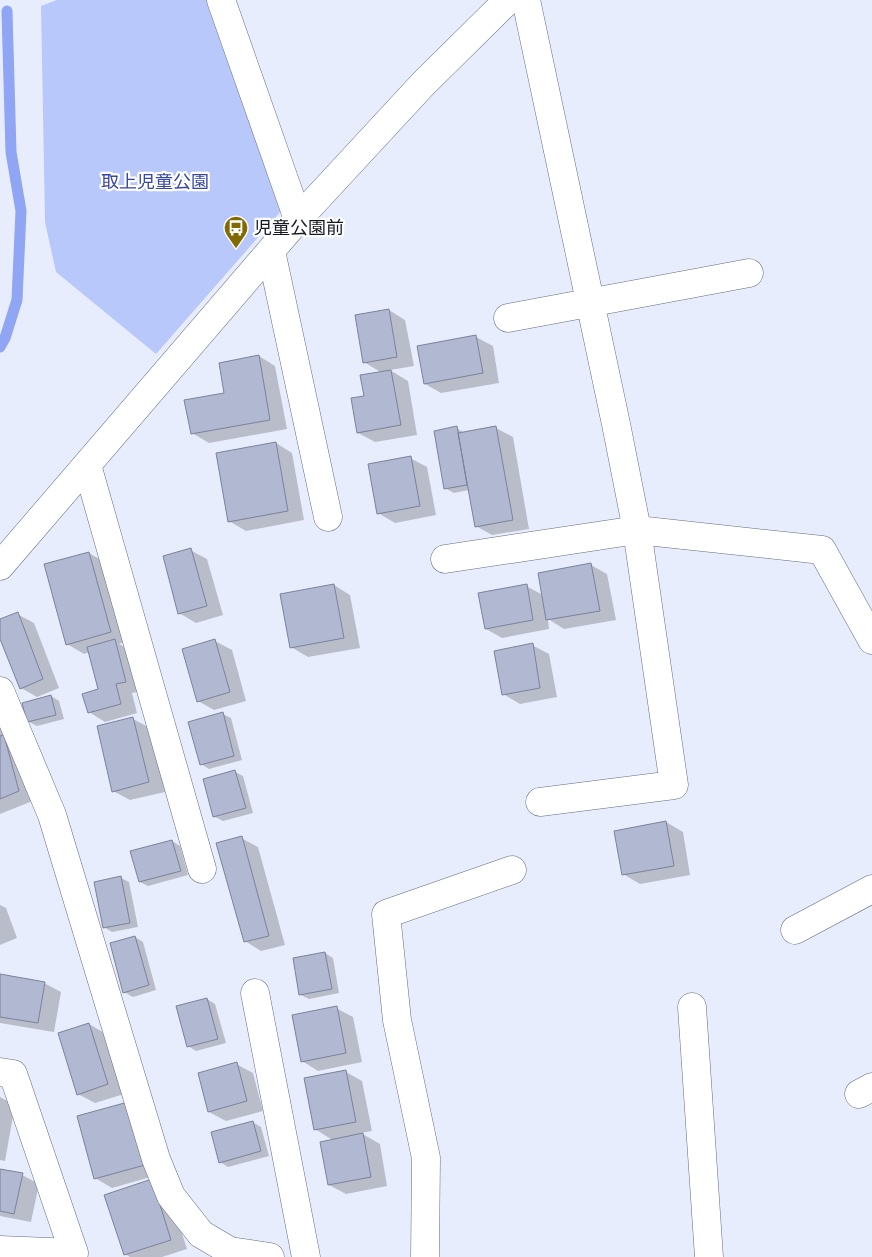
<svg xmlns="http://www.w3.org/2000/svg" width="872" height="1257" font-family="Figtree,'Noto Sans JP',sans-serif">
  <style>
    .green { fill: #b9c8fb }
    .shadow { fill: #0003 }
    .lines { fill: none; stroke-linecap: round; stroke-linejoin: round }
    .stream { stroke: #90a5f4; stroke-width: 11 }
    .building { fill: #b0b8d2; stroke: #7b829a }
    .minor-casing { stroke: #646b82; stroke-width: 29 }
    .minor { stroke: #fff; stroke-width: 28 }
    .labels { text-anchor: middle; stroke-width: 4.5; stroke-linejoin: round; paint-order: stroke }
    .park-label { font-size: 18px; fill: #3847a2; stroke: #fff }
    .poi-label { font-size: 18px; fill: #161922; stroke: #fff; text-anchor: start }
  </style>
  <rect width="100%" height="100%" fill="#e8edfd"/>
  <path class="green" d="M 57,0 L 211,0 L 282,210 L 156,354 L 56,272 L 45,222 L 41,6 Z"/>
  <path class="shadow" d="M 389,310 L 405,320 L 414,366 L 390,370 L 408,381 L 417,435 L 375,442 L 358,433 L 365,397 L 382,373 L 364,362 Z
    M 476,337 L 493,346 L 499,383 L 441,393 L 425,384 Z
    M 259,356 L 275,366 L 287,429 L 209,443 L 192,433 Z
    M 456,428 L 465,433 L 496,428 L 513,437 L 529,529 L 492,535 L 476,526 L 469,490 L 454,493 L 445,488 Z
    M 276,443 L 292,453 L 304,520 L 246,531 L 229,521 Z
    M 410,458 L 427,467 L 436,515 L 395,523 L 378,513 Z
    M 190,550 L 207,559 L 223,615 L 196,623 L 179,613 Z
    M 89,553 L 106,563 L 127,641 L 119,644 L 131,650 L 142,691 L 132,693 L 137,713 L 105,722 L 89,712 L 100,690 L 90,652 L 84,654 L 67,644 Z
    M 591,565 L 607,574 L 616,620 L 564,629 L 548,619 L 549,629 L 502,638 L 486,629 L 526,586 L 543,595 Z
    M 334,585 L 350,595 L 360,648 L 308,657 L 291,647 Z
    M 17,614 L 34,623 L 59,688 L 37,697 L 21,688 L 0,636 L 0,621 Z
    M 215,641 L 232,650 L 246,701 L 214,710 L 198,701 Z
    M 532,645 L 549,654 L 557,697 L 520,704 L 503,694 Z
    M 51,696 L 59,701 L 64,719 L 37,726 L 29,722 Z
    M 223,714 L 231,718 L 242,760 L 209,769 L 201,764 Z
    M 133,719 L 150,728 L 165,792 L 130,800 L 113,791 Z
    M 0,724 L 35,800 L 0,814 Z
    M 235,772 L 243,776 L 253,813 L 223,821 L 215,817 L 205,780 Z
    M 666,822 L 683,832 L 690,875 L 640,884 L 623,874 Z
    M 241,838 L 258,847 L 285,945 L 261,951 L 245,941 Z
    M 172,841 L 180,846 L 188,875 L 148,886 L 140,882 Z
    M 121,878 L 129,882 L 138,927 L 112,932 L 104,927 Z
    M 0,905 L 6,908 L 17,938 L 0,945 Z
    M 135,937 L 143,942 L 156,990 L 133,997 L 124,992 Z
    M 325,953 L 333,958 L 339,993 L 309,999 L 301,995 Z
    M 0,975 L 44,983 L 61,992 L 54,1032 L 0,1023 Z
    M 207,999 L 215,1004 L 226,1043 L 196,1051 L 188,1046 Z
    M 336,1008 L 353,1017 L 362,1062 L 318,1071 L 302,1061 Z
    M 89,1024 L 106,1034 L 124,1094 L 95,1103 L 78,1094 Z
    M 236,1064 L 253,1073 L 263,1111 L 226,1121 L 209,1112 L 199,1074 Z
    M 346,1072 L 362,1081 L 372,1131 L 361,1133 L 380,1144 L 387,1186 L 346,1194 L 329,1185 L 334,1141 L 315,1129 Z
    M 0,1097 L 15,1105 L 5,1161 L 0,1160 Z
    M 128,1103 L 161,1174 L 112,1188 L 95,1178 Z
    M 253,1122 L 261,1127 L 269,1156 L 228,1167 L 220,1162 Z
    M 0,1170 L 22,1175 L 39,1184 L 31,1222 L 0,1216 Z
    M 168,1190 L 187,1249 L 162,1257 L 130,1257 L 125,1254 Z"/>
  <g class="lines">
    <path class="stream" d="M 0,347 L 5,338 L 17,300 L 21,211 L 11,152 L 7,11"/>
  </g>
  <path class="building" d="M 389,309 L 397,357 L 363,363 L 355,315 Z
    M 476,335 L 483,373 L 424,384 L 417,346 Z
    M 259,355 L 270,420 L 191,434 L 184,400 L 224,393 L 219,363 Z
    M 391,370 L 401,425 L 357,433 L 351,398 L 364,396 L 360,375 Z
    M 457,426 L 467,485 L 444,489 L 434,431 Z
    M 496,426 L 513,520 L 475,527 L 458,433 Z
    M 276,442 L 288,511 L 228,522 L 216,453 Z
    M 411,456 L 420,506 L 377,514 L 368,464 Z
    M 191,548 L 207,606 L 178,614 L 163,556 Z
    M 89,552 L 111,632 L 66,645 L 44,564 Z
    M 591,563 L 600,611 L 546,620 L 538,573 Z
    M 334,584 L 344,638 L 290,648 L 280,594 Z
    M 527,584 L 533,620 L 485,629 L 478,593 Z
    M 18,612 L 43,679 L 20,689 L 0,639 L 0,619 Z
    M 115,639 L 126,682 L 116,684 L 121,704 L 88,713 L 82,694 L 98,689 L 87,647 Z
    M 215,639 L 230,692 L 197,702 L 182,649 Z
    M 533,643 L 540,688 L 502,695 L 494,651 Z
    M 51,695 L 56,715 L 27,722 L 22,703 Z
    M 223,712 L 234,756 L 200,765 L 188,722 Z
    M 133,717 L 149,782 L 112,792 L 97,726 Z
    M 4,735 L 19,791 L 0,799 L 0,736 Z
    M 235,770 L 246,808 L 213,817 L 203,779 Z
    M 666,821 L 674,866 L 622,875 L 614,831 Z
    M 242,836 L 269,936 L 244,942 L 216,843 Z
    M 172,840 L 181,871 L 139,882 L 130,851 Z
    M 121,876 L 130,923 L 103,928 L 94,882 Z
    M 135,936 L 149,985 L 123,993 L 110,943 Z
    M 325,952 L 332,989 L 299,995 L 293,958 Z
    M 0,974 L 45,982 L 38,1023 L 0,1017 Z
    M 207,998 L 218,1039 L 187,1047 L 176,1006 Z
    M 337,1006 L 346,1053 L 301,1062 L 292,1015 Z
    M 89,1023 L 108,1084 L 77,1095 L 58,1033 Z
    M 237,1062 L 247,1101 L 208,1112 L 198,1073 Z
    M 346,1070 L 356,1122 L 314,1130 L 304,1078 Z
    M 128,1102 L 145,1165 L 94,1179 L 77,1116 Z
    M 253,1121 L 261,1151 L 219,1163 L 211,1132 Z
    M 363,1133 L 371,1177 L 328,1185 L 320,1142 Z
    M 0,1169 L 23,1173 L 14,1214 L 0,1211 Z
    M 152,1179 L 171,1240 L 124,1255 L 104,1195 Z"/>
  <g class="lines">
    <defs>
      <path id="minor" d="M 221,0 L 298,219
        M 526,0 L 616,424 L 637,530 L 674,785 L 540,802
        M 271,251 L 328,517
        M 508,318 L 749,273
        M 87,465 L 202,869
        M 445,559 L 637,530 L 822,550 L 872,640
        M 0,566 L 298,219 L 423,84 L 508,0
        M 0,691 L 52,815 L 156,1159 L 171,1196 L 201,1234 L 230,1251 L 270,1257
        M 795,930 L 872,889
        M 255,993 L 306,1257
        M 692,1007 L 709,1257
        M 0,1072 L 13,1074 L 74,1253 L 0,1250
        M 859,1094 L 872,1087
        M 425,1257 L 426,1158 L 397,1020 L 386,914 L 512,870"/>
    </defs>
    <use href="#minor" class="minor-casing"/>
    <use href="#minor" class="minor"/>
  </g>
  <defs>
    <symbol id="bus-pin" viewBox="-11 -11 22 30"><path d="M0 17L-7.5 6A9.5 9.5 0 1 1 7.5 6Z" fill="#826901" stroke="#fff"/><path d="M-5-6H5V4H4V6H2V4H-2V6H-4V4H-5ZM-3.5-4V0h7V-4ZM-3.5 1.2v1.5H-2V1.2ZM2 1.2v1.5H3.5V1.2Z" fill="#fff"/></symbol>
  </defs>
  <g fill-rule="evenodd">
    <use href="#bus-pin" x="222" y="214" width="28" height="38"/>
  </g>
  <g class="labels">
    <g class="park-label">
      <text x="155" y="188">取上児童公園</text>
    </g>
    <g class="poi-label">
      <text x="254" y="234">児童公園前</text>
    </g>
  </g>
</svg>
